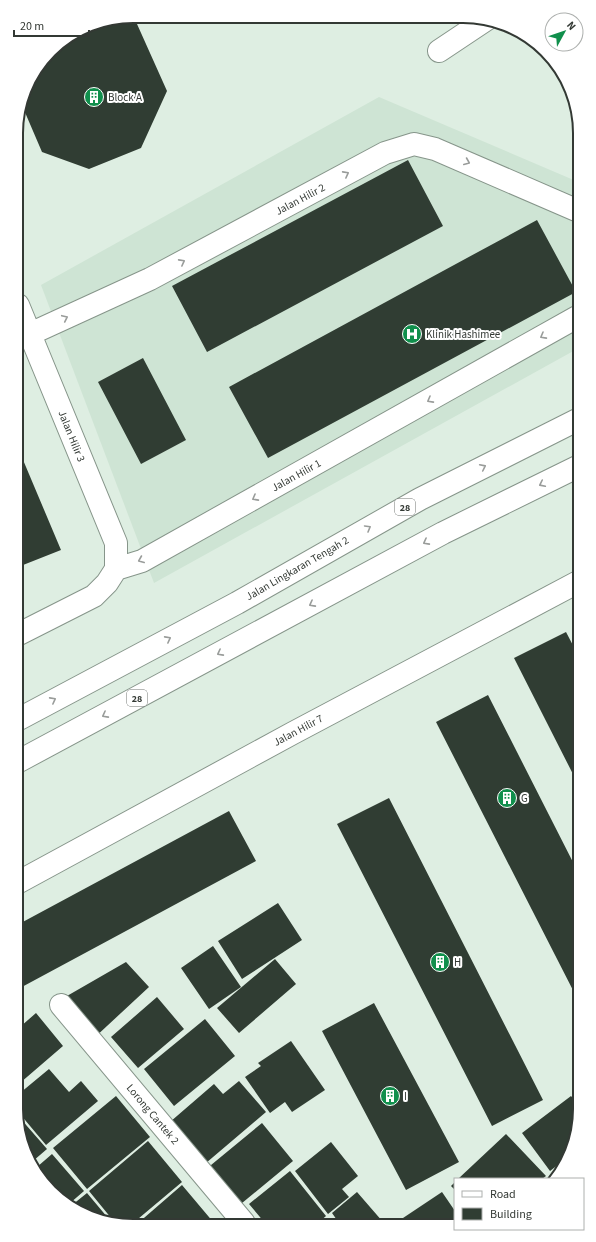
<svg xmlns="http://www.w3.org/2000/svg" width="596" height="1242" font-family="'Source Sans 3',sans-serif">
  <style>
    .built { fill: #cee4d4 }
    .building { fill: #303d33 }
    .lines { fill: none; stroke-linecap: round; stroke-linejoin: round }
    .minor-casing { stroke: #86958a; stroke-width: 24 }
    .trunk-casing { stroke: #86958a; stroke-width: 24 }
    .minor { stroke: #fff; stroke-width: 22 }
    .trunk { stroke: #fff; stroke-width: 22 }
    .oneway { stroke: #999c9a }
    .labels { text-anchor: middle; stroke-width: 4; stroke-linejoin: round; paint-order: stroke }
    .shield { fill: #fff; stroke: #707471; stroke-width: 1 }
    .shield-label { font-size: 10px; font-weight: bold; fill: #333934 }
    .poi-label { font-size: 11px; fill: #333934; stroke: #fff; text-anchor: start }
    .street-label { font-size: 11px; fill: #333934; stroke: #fff }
    .rim { fill: none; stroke: #333934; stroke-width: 2 }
  </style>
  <rect width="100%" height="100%" fill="#deeee2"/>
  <path class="built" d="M 379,97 L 576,181 L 577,349 L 154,583 L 41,285 Z"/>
  <path class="building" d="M 121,18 L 137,24 L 167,91 L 141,148 L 89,169 L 42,152 L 21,103 L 28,81 L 56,45 L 88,25 Z
    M 408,160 L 443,226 L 207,352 L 172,286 Z
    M 537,220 L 576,292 L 268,458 L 229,387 Z
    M 143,358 L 186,440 L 141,464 L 98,382 Z
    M 18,448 L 61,550 L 18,567 Z
    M 566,632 L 578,655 L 578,784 L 514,658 Z
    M 488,695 L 579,874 L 579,1002 L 436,722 Z
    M 389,798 L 543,1100 L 492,1126 L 337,824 Z
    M 229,811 L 256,861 L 20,988 L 19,924 Z
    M 278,903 L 302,940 L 242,979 L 218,941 Z
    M 213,946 L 241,987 L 209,1009 L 181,968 Z
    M 275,959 L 296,984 L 239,1033 L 217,1008 Z
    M 126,962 L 149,987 L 93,1039 L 60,1000 Z
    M 157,997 L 184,1029 L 138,1068 L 111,1037 Z
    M 374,1003 L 459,1162 L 406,1190 L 322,1031 Z
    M 36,1013 L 63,1046 L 20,1083 L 20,1027 Z
    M 205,1019 L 235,1056 L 174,1106 L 144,1069 Z
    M 291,1041 L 325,1090 L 292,1112 L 285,1102 L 270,1113 L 245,1077 L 261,1066 L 258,1063 Z
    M 49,1069 L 69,1092 L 81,1081 L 98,1101 L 46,1145 L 20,1114 L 20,1093 Z
    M 239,1081 L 266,1112 L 206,1163 L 170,1122 L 214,1084 L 223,1094 Z
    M 116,1096 L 150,1137 L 87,1189 L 53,1148 Z
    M 571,1096 L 580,1106 L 580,1117 L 563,1161 L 550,1171 L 522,1133 Z
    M 20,1118 L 47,1149 L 33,1161 L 20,1140 Z
    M 262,1123 L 293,1161 L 236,1208 L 205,1170 Z
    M 506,1134 L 546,1176 L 542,1179 L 458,1179 Z
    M 148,1141 L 182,1182 L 132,1224 L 116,1224 L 89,1191 Z
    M 331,1142 L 358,1176 L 342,1189 L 349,1197 L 328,1214 L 295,1171 Z
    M 52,1154 L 84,1191 L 69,1204 L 56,1197 L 37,1167 Z
    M 560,1169 L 560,1170 L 557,1177 L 554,1174 Z
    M 290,1171 L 326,1216 L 318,1223 L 265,1223 L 249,1204 Z
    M 455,1182 L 455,1190 L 451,1186 Z
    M 182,1185 L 214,1223 L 137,1224 Z
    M 357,1192 L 383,1222 L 339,1223 L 332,1213 Z
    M 442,1192 L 455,1211 L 455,1222 L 397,1222 Z
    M 87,1193 L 113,1224 L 110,1224 L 72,1205 Z"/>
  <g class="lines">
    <defs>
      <path id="minor" d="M 439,51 L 487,19
        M 18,305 L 116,543 L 116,569
        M 30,334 L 150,279 L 385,153 L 414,144 L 435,149 L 576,210
        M 19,634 L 94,596 L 107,583 L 116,569 L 142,561 L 577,317
        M 19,882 L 293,733 L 578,582
        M 61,1005 L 244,1223"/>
      <path id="trunk" d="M 19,719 L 237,603 L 420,499 L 577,420
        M 19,761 L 443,533 L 577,467"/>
    </defs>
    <use href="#minor" class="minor-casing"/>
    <use href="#trunk" class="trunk-casing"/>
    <use href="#minor" class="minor"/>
    <use href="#trunk" class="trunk"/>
  </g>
  <defs><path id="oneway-chevron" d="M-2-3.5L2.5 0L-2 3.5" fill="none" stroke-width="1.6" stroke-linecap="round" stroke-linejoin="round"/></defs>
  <g class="oneway">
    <use href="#oneway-chevron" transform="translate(467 162) rotate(23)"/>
    <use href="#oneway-chevron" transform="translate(346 174) rotate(-28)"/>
    <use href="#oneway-chevron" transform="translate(182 262) rotate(-28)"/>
    <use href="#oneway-chevron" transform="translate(65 318) rotate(-25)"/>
    <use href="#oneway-chevron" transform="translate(543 336) rotate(151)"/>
    <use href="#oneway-chevron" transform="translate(430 400) rotate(151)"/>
    <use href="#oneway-chevron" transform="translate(483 467) rotate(-26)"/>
    <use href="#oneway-chevron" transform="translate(542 484) rotate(154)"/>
    <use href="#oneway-chevron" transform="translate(255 498) rotate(151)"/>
    <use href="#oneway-chevron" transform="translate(368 528) rotate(-30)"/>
    <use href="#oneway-chevron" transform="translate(426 542) rotate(152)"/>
    <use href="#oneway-chevron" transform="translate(141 560) rotate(157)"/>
    <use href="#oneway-chevron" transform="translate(312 604) rotate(152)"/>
    <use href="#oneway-chevron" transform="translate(168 639) rotate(-28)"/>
    <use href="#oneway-chevron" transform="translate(220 653) rotate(152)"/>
    <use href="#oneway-chevron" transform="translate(53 700) rotate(-28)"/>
    <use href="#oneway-chevron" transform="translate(105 715) rotate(152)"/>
  </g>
  <defs>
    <symbol id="building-disc" viewBox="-11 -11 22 22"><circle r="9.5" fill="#108f4c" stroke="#fff"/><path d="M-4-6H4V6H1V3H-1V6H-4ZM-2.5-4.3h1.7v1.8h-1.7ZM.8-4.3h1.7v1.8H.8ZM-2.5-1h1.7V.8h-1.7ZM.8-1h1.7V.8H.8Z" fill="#fff"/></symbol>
    <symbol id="hospital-disc" viewBox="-11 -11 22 22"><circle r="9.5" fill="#108f4c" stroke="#fff"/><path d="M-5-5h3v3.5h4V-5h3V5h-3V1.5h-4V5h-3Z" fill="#fff"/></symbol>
  </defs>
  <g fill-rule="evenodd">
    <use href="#building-disc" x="83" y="86" width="22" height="22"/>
    <use href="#hospital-disc" x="401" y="323" width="22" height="22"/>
    <use href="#building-disc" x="496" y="787" width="22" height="22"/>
    <use href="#building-disc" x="429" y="951" width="22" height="22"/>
    <use href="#building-disc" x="379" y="1085" width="22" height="22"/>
  </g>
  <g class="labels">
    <g class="shield">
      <rect x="395" y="499" width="20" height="16" rx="3"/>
      <rect x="127" y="690" width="20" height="16" rx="3"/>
    </g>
    <g class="shield-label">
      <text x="405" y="511">28</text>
      <text x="137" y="702">28</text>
    </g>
    <g class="poi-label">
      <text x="108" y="101">Block A</text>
      <text x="426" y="338">Klinik Hashimee</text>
      <text x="521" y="802">G</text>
      <text x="454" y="966">H</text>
      <text x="404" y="1100">I</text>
    </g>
    <g class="street-label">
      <text transform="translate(300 199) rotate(-28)" y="4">Jalan Hilir 2</text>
      <text transform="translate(72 436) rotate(68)" y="4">Jalan Hilir 3</text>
      <text transform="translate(296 475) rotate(-29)" y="4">Jalan Hilir 1</text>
      <text transform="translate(297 568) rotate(-30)" y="4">Jalan Lingkaran Tengah 2</text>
      <text transform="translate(298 730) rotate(-28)" y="4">Jalan Hilir 7</text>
      <text transform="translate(153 1114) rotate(50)" y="4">Lorong Cantek 2</text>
    </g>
  </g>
  <path d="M0 0H596V1242H0ZM133 23H463A110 110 0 0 1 573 133V1109A110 110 0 0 1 463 1219H133A110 110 0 0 1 23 1109V133A110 110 0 0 1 133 23Z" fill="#fff" fill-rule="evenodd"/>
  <path class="rim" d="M133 23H463A110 110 0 0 1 573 133V1109A110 110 0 0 1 463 1219H133A110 110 0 0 1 23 1109V133A110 110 0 0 1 133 23Z"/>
  <rect x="454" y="1178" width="130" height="52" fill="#ffffff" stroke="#adb0ae"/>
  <rect x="462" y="1191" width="20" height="6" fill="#ffffff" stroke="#adb0ae"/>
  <text x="490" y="1198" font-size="12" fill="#333934">Road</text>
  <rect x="462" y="1208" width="20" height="12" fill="#303d33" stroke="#adb0ae"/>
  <text x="490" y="1218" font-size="12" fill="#333934">Building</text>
  <g transform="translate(564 32) rotate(50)"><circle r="19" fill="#ffffff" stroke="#adb0ae"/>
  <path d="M0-3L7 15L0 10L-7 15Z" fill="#108f4c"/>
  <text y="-6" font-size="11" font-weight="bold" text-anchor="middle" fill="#333934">N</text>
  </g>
  <path d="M14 30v6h75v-6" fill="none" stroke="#333934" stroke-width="2"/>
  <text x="20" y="30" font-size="12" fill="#333934" stroke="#ffffff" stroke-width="3" paint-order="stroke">20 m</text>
</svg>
